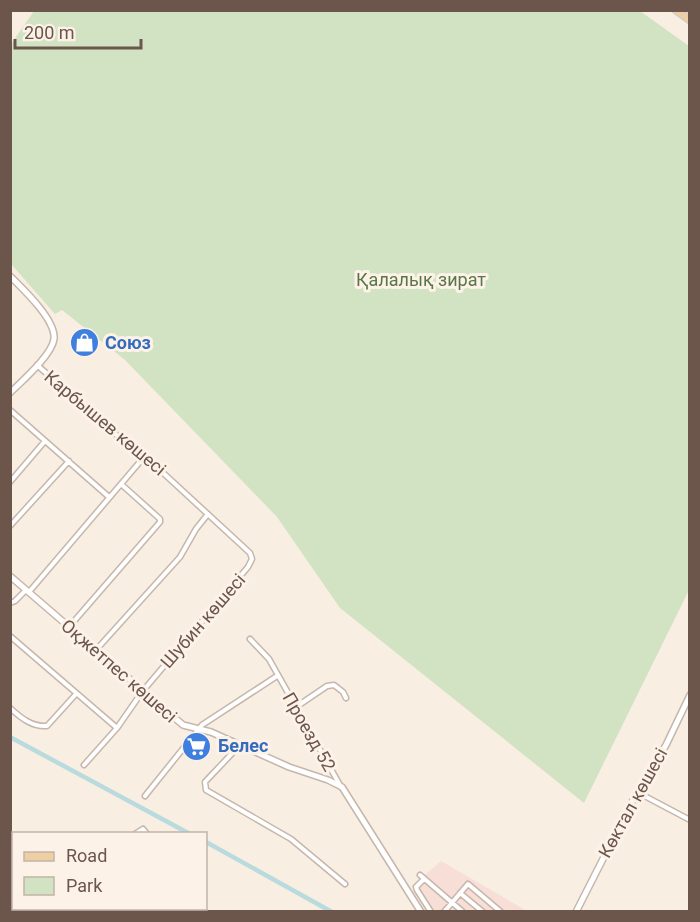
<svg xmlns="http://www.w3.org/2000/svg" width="700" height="922" font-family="Roboto,sans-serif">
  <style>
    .commercial { fill: #f7dfd7 }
    .green { fill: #d2e3c3 }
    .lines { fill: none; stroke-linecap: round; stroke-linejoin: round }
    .canal { stroke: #badbde; stroke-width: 4.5 }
    .minor-casing { stroke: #c7b6ab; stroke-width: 7 }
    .tertiary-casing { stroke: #c7b6ab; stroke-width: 8 }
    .primary-casing { stroke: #d3ccc9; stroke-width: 9 }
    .minor { stroke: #fff; stroke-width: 4 }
    .tertiary { stroke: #fff; stroke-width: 5 }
    .primary { stroke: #eecea3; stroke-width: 6 }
    .labels { text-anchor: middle; stroke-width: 6; stroke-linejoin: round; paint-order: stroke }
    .park-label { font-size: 18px; fill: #597649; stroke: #fcf2e7 }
    .shop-label { font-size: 18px; font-weight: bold; fill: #366cbe; stroke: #fcf2e7; text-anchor: start }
    .street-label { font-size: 18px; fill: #6c564c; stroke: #fcf2e7 }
  </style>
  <rect width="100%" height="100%" fill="#f8eee2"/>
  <path class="commercial" d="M 441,861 L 527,911 L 429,911 L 412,886 Z"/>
  <path class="green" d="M 640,11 L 689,46 L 689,590 L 584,803 L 340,608 L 277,517 L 125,360 L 62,310 L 55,314 L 11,264 L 11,44 L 34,11 Z"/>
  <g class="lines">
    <path class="canal" d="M 10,737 L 190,834
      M 206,842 L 332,912"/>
    <defs>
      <path id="minor" d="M 37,365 L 129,446 L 160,470 L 250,553 L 252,559 L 248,567 L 142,692 L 117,728 L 84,765
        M 10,410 L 109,497
        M 10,482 L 45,441
        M 10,526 L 69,461
        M 29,592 L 144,457
        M 10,603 L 15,601 L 26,590
        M 69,627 L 160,522 L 160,519 L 121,484
        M 10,636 L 117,728
        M 250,639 L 269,659 L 341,787
        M 96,650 L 180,557 L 196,529 L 208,514
        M 296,707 L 327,686 L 334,685 L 343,692 L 346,698
        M 10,708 C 21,718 32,727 47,726 L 76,694
        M 240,745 L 205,782 L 206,790 L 291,839 L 345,884
        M 637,792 L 690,820
        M 145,796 L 202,725 L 277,676
        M 135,834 L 143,829 L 147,834
        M 420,875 L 463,912
        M 424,879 L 416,887 L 417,890 L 431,912
        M 460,893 L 483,912
        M 14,912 L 18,908
        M 444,912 L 468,884 L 501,912"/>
      <path id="tertiary" d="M 10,276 C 24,290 56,320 54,339 C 52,355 22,381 10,393
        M 10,576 L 183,725 L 211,732 L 289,767 L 328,780 L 342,787 L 421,912
        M 576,912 L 637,792 L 666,745 L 690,695"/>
      <path id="primary" d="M 676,10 L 690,20"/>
    </defs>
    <use href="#minor" class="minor-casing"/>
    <use href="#tertiary" class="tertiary-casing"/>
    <use href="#primary" class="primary-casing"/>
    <use href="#minor" class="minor"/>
    <use href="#tertiary" class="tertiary"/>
    <use href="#primary" class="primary"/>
  </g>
  <defs>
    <symbol id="shop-disc" viewBox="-11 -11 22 22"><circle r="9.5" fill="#3f7fe0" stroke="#fcf2e7"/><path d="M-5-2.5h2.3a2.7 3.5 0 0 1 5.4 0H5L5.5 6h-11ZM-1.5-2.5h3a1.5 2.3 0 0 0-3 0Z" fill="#fff"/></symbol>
    <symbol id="supermarket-disc" viewBox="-11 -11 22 22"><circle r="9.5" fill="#3f7fe0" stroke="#fcf2e7"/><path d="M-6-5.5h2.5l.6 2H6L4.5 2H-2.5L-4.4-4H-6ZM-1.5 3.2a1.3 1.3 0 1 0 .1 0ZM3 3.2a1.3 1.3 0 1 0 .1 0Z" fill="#fff"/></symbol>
  </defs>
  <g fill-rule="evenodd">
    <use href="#shop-disc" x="68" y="326" width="33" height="33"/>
    <use href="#supermarket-disc" x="180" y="730" width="33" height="33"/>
  </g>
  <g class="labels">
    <g class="park-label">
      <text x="421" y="286">Қалалық зират</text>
    </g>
    <g class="shop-label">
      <text x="105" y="349">Союз</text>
      <text x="218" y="752">Белес</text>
    </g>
    <g class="street-label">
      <text transform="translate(105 423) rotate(40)" y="6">Карбышев көшесі</text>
      <text transform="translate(203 621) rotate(-49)" y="6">Шубин көшесі</text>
      <text transform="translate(119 671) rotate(41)" y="6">Оқжетпес көшесі</text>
      <text transform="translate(309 732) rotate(60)" y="6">Проезд 52</text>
      <text transform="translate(633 803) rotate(-61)" y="6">Көктал көшесі</text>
    </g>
  </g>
  <rect width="700" height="922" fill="none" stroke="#6c564c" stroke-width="24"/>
  <rect x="12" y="832" width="195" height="78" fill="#fcf2e7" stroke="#c2b4a9" stroke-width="1.5"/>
  <rect x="24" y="852" width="30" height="9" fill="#eecea3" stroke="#c2b4a9" stroke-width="1.5"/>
  <text x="66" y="862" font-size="18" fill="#6c564c">Road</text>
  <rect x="24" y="877" width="30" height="18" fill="#d2e3c3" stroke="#c2b4a9" stroke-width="1.5"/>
  <text x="66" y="892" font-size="18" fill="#6c564c">Park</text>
  <path d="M15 39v9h126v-9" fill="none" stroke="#6c564c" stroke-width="3"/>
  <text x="24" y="39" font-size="18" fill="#6c564c" stroke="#fcf2e7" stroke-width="4.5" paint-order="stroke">200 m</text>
</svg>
